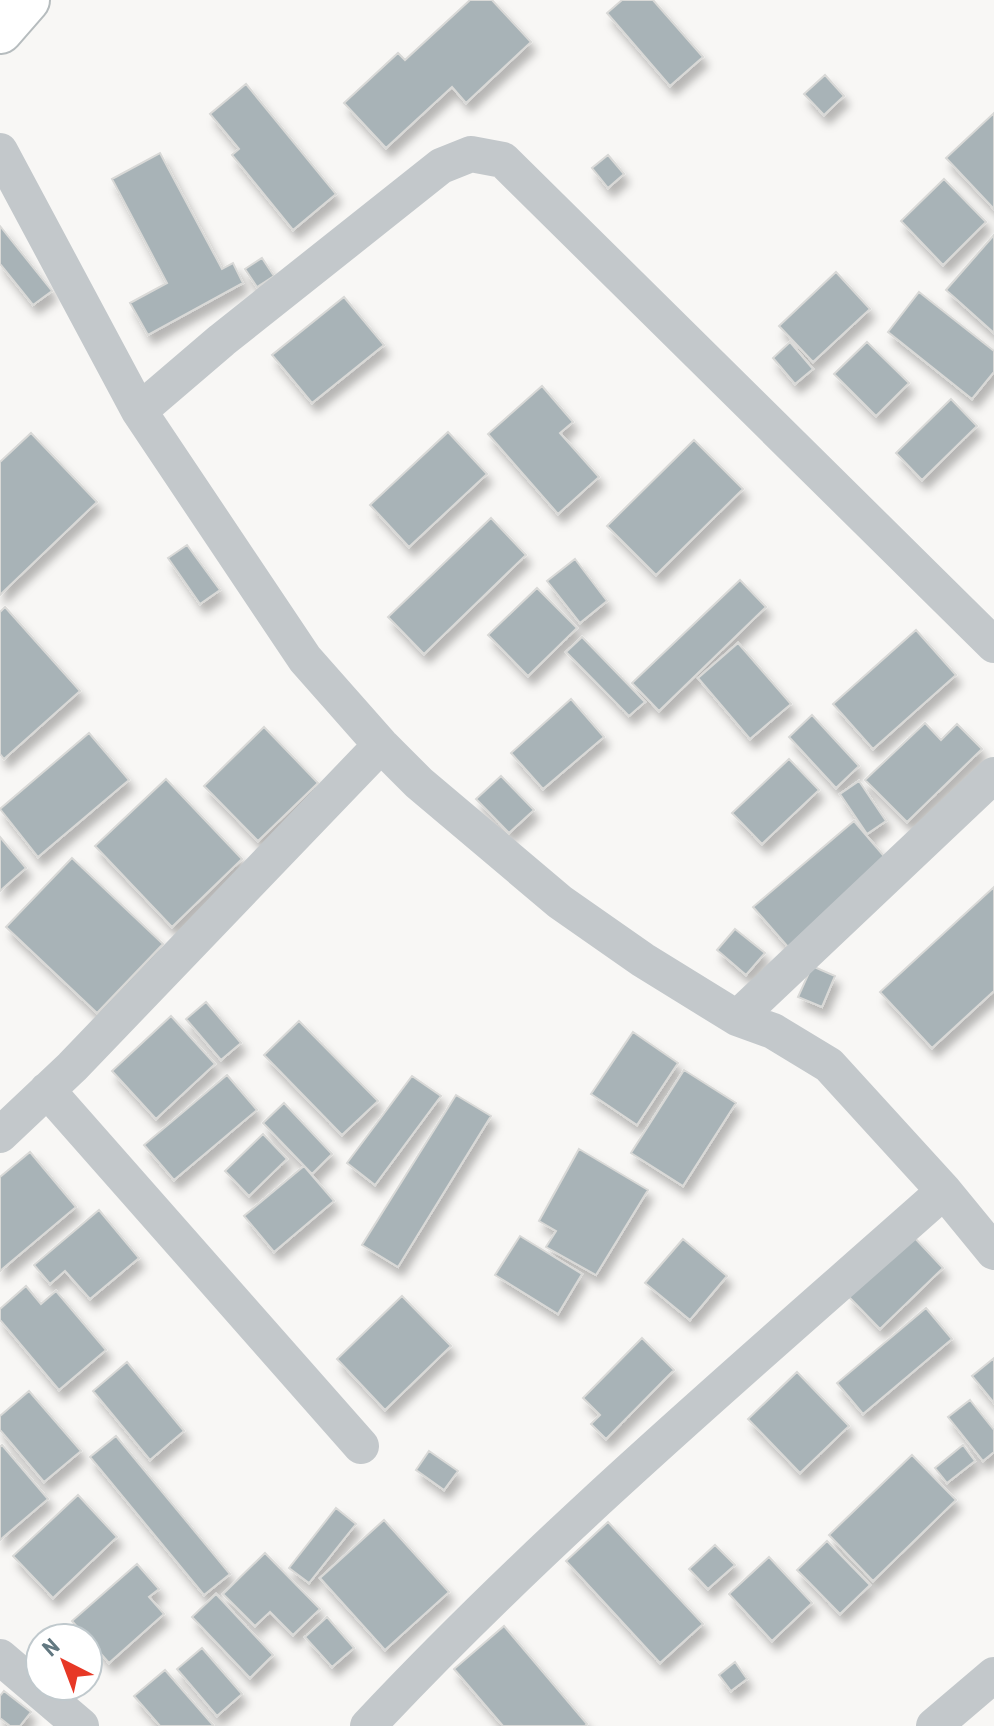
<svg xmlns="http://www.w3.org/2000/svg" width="994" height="1726" font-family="'Roboto Condensed',sans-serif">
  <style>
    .building { fill: #a8b3b7; stroke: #d9d9d7; stroke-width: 2; filter: url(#shadow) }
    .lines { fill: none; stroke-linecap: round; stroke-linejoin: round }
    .major-casing { stroke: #b6bcbe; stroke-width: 48 }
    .minor { stroke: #c3c8cb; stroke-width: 36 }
    .major { stroke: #fff; stroke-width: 44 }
  </style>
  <defs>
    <filter id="shadow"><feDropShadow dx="5" dy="9" stdDeviation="4" flood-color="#0004"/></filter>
  </defs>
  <rect width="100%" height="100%" fill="#f8f7f5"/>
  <path class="building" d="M 470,0 L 492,0 L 531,42 L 466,103 L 452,87 L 386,148 L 344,103 L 398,53 L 405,60 Z
    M 622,0 L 653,0 L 703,57 L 670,86 L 607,13 Z
    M 825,75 L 844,96 L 824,115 L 804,94 Z
    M 246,84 L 336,194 L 293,230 L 232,155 L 239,149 L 210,114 Z
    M 994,113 L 994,209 L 946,158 Z
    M 160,153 L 222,269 L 233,263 L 243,283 L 148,335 L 130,303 L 167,283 L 112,179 Z
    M 608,155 L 624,174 L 608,188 L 592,168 Z
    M 944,179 L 986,222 L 943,265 L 901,221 Z
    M 0,226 L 52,291 L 33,305 L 0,264 Z
    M 994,235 L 994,333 L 946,290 Z
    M 262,258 L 274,276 L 257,287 L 245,269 Z
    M 836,272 L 870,309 L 813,362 L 779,326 Z
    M 919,292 L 994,351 L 994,372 L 972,399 L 888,332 Z
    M 344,297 L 384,345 L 312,403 L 272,355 Z
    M 790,342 L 813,369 L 795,384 L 773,358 Z
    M 867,342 L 909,383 L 876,416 L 834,374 Z
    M 542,386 L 573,422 L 560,433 L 599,477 L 558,514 L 488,434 Z
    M 951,399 L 977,426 L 922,480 L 896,453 Z
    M 448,432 L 487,474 L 409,547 L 370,505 Z
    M 31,433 L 97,502 L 0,595 L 0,462 Z
    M 694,440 L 743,489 L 656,575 L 607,526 Z
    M 491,518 L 526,555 L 424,654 L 388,617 Z
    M 187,545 L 220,590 L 200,604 L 168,558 Z
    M 575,559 L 607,601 L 580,623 L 547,581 Z
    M 740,580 L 766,607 L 659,711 L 632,683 Z
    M 537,588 L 577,628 L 528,676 L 488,635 Z
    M 5,607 L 80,691 L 4,759 L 0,754 L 0,612 Z
    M 916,630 L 956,675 L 873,749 L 833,704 Z
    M 582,637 L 645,702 L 629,716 L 566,652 Z
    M 738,643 L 791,704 L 750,739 L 698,678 Z
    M 571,699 L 604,737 L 543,789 L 511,753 Z
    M 812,715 L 859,766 L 836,788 L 789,737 Z
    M 925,723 L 941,740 L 957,724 L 982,749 L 907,822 L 865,780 Z
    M 264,727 L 318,783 L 258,841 L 204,786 Z
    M 89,733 L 129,780 L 38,857 L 0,809 Z
    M 789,759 L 819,790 L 762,844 L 732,813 Z
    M 501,776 L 534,810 L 509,833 L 476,799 Z
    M 166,779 L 242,859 L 172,927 L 95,846 Z
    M 859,781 L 886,821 L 867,834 L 840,794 Z
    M 854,821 L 889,862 L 788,947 L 753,907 Z
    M 0,837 L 26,868 L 0,891 Z
    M 72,858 L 163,944 L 97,1013 L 6,927 Z
    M 994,887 L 994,991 L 932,1048 L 880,992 Z
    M 735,929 L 765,953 L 746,975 L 717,950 Z
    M 812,966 L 835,976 L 822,1007 L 798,997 Z
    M 206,1002 L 241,1043 L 221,1060 L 186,1019 Z
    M 171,1016 L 215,1064 L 156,1119 L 112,1071 Z
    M 299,1021 L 378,1101 L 342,1135 L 264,1055 Z
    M 633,1032 L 678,1063 L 637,1125 L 591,1094 Z
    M 684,1070 L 736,1103 L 683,1186 L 631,1153 Z
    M 227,1075 L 257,1110 L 174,1180 L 144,1145 Z
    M 412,1076 L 441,1096 L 375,1185 L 347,1163 Z
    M 456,1095 L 491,1116 L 398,1267 L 362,1245 Z
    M 284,1103 L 332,1154 L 312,1174 L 263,1123 Z
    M 263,1134 L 287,1159 L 249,1196 L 225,1171 Z
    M 579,1149 L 648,1190 L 596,1275 L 546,1247 L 556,1231 L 539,1221 Z
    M 30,1152 L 76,1207 L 0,1271 L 0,1177 Z
    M 304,1166 L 334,1201 L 274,1252 L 244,1216 Z
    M 99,1210 L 139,1258 L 90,1299 L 65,1271 L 50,1284 L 34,1265 Z
    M 912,1235 L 943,1268 L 880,1329 L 848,1296 Z
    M 520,1236 L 582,1274 L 558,1314 L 495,1275 Z
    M 683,1239 L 727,1276 L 690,1320 L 645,1283 Z
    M 26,1286 L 41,1304 L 56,1291 L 106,1350 L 59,1390 L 0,1320 L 0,1309 Z
    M 402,1296 L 451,1346 L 385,1410 L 337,1359 Z
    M 926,1308 L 952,1339 L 863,1414 L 837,1383 Z
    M 642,1338 L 674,1370 L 606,1439 L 591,1424 L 600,1415 L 583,1398 Z
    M 994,1358 L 994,1403 L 972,1376 Z
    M 127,1362 L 184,1431 L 150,1460 L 93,1391 Z
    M 797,1372 L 849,1426 L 800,1473 L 748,1419 Z
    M 29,1391 L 81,1451 L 44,1482 L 0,1430 L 0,1416 Z
    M 970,1400 L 994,1430 L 994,1452 L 983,1461 L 948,1417 Z
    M 116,1436 L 230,1574 L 204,1595 L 90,1457 Z
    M 2,1445 L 48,1499 L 0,1540 L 0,1447 Z
    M 963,1445 L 975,1461 L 947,1483 L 935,1468 Z
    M 429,1451 L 458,1471 L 444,1490 L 416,1470 Z
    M 912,1455 L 956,1500 L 873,1581 L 829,1535 Z
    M 78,1495 L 117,1537 L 53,1598 L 13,1556 Z
    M 336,1508 L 356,1524 L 309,1583 L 289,1568 Z
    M 384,1520 L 449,1592 L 385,1650 L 320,1578 Z
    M 608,1522 L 703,1624 L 660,1663 L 566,1561 Z
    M 827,1541 L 870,1585 L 840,1614 L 797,1570 Z
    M 715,1545 L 735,1565 L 708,1589 L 689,1569 Z
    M 265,1553 L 320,1609 L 293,1635 L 270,1612 L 255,1626 L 223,1594 Z
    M 769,1557 L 812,1603 L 772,1641 L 729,1594 Z
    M 137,1564 L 159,1589 L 149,1597 L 164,1614 L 109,1663 L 72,1621 Z
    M 216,1594 L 273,1655 L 250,1678 L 192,1617 Z
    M 327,1617 L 354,1648 L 332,1667 L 305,1637 Z
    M 504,1626 L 587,1724 L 585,1726 L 503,1726 L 454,1669 Z
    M 202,1648 L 242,1694 L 217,1716 L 177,1669 Z
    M 735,1662 L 747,1679 L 731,1691 L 719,1675 Z
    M 165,1670 L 213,1725 L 212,1726 L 160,1726 L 134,1696 Z
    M 4,1691 L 31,1712 L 20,1726 L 10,1726 L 0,1718 L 0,1696 Z"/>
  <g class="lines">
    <defs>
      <path id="major" d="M 0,31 L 27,0"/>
    </defs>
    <use href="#major" class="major-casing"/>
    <path class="minor" d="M 0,151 L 139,411 L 305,659 L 381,745 L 419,783 L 560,902 L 643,960 L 737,1018 L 773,1031 L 829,1065 L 944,1191 L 994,1252
      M 139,411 L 222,340 L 441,166 L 471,154 L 503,160 L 994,645
      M 737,1018 L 994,775
      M 47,1090 L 361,1446
      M 0,1135 L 72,1067 L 381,745
      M 0,1657 L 81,1726
      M 368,1726 C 547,1535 748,1365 944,1191
      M 934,1726 L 994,1675"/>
    <use href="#major" class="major"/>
  </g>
  <g transform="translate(64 1662) rotate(318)"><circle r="38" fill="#ffffff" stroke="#c0c9cd" stroke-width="2"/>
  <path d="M0-6L14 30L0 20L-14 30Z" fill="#e73826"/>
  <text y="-12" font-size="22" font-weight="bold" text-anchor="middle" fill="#627881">N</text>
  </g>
</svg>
